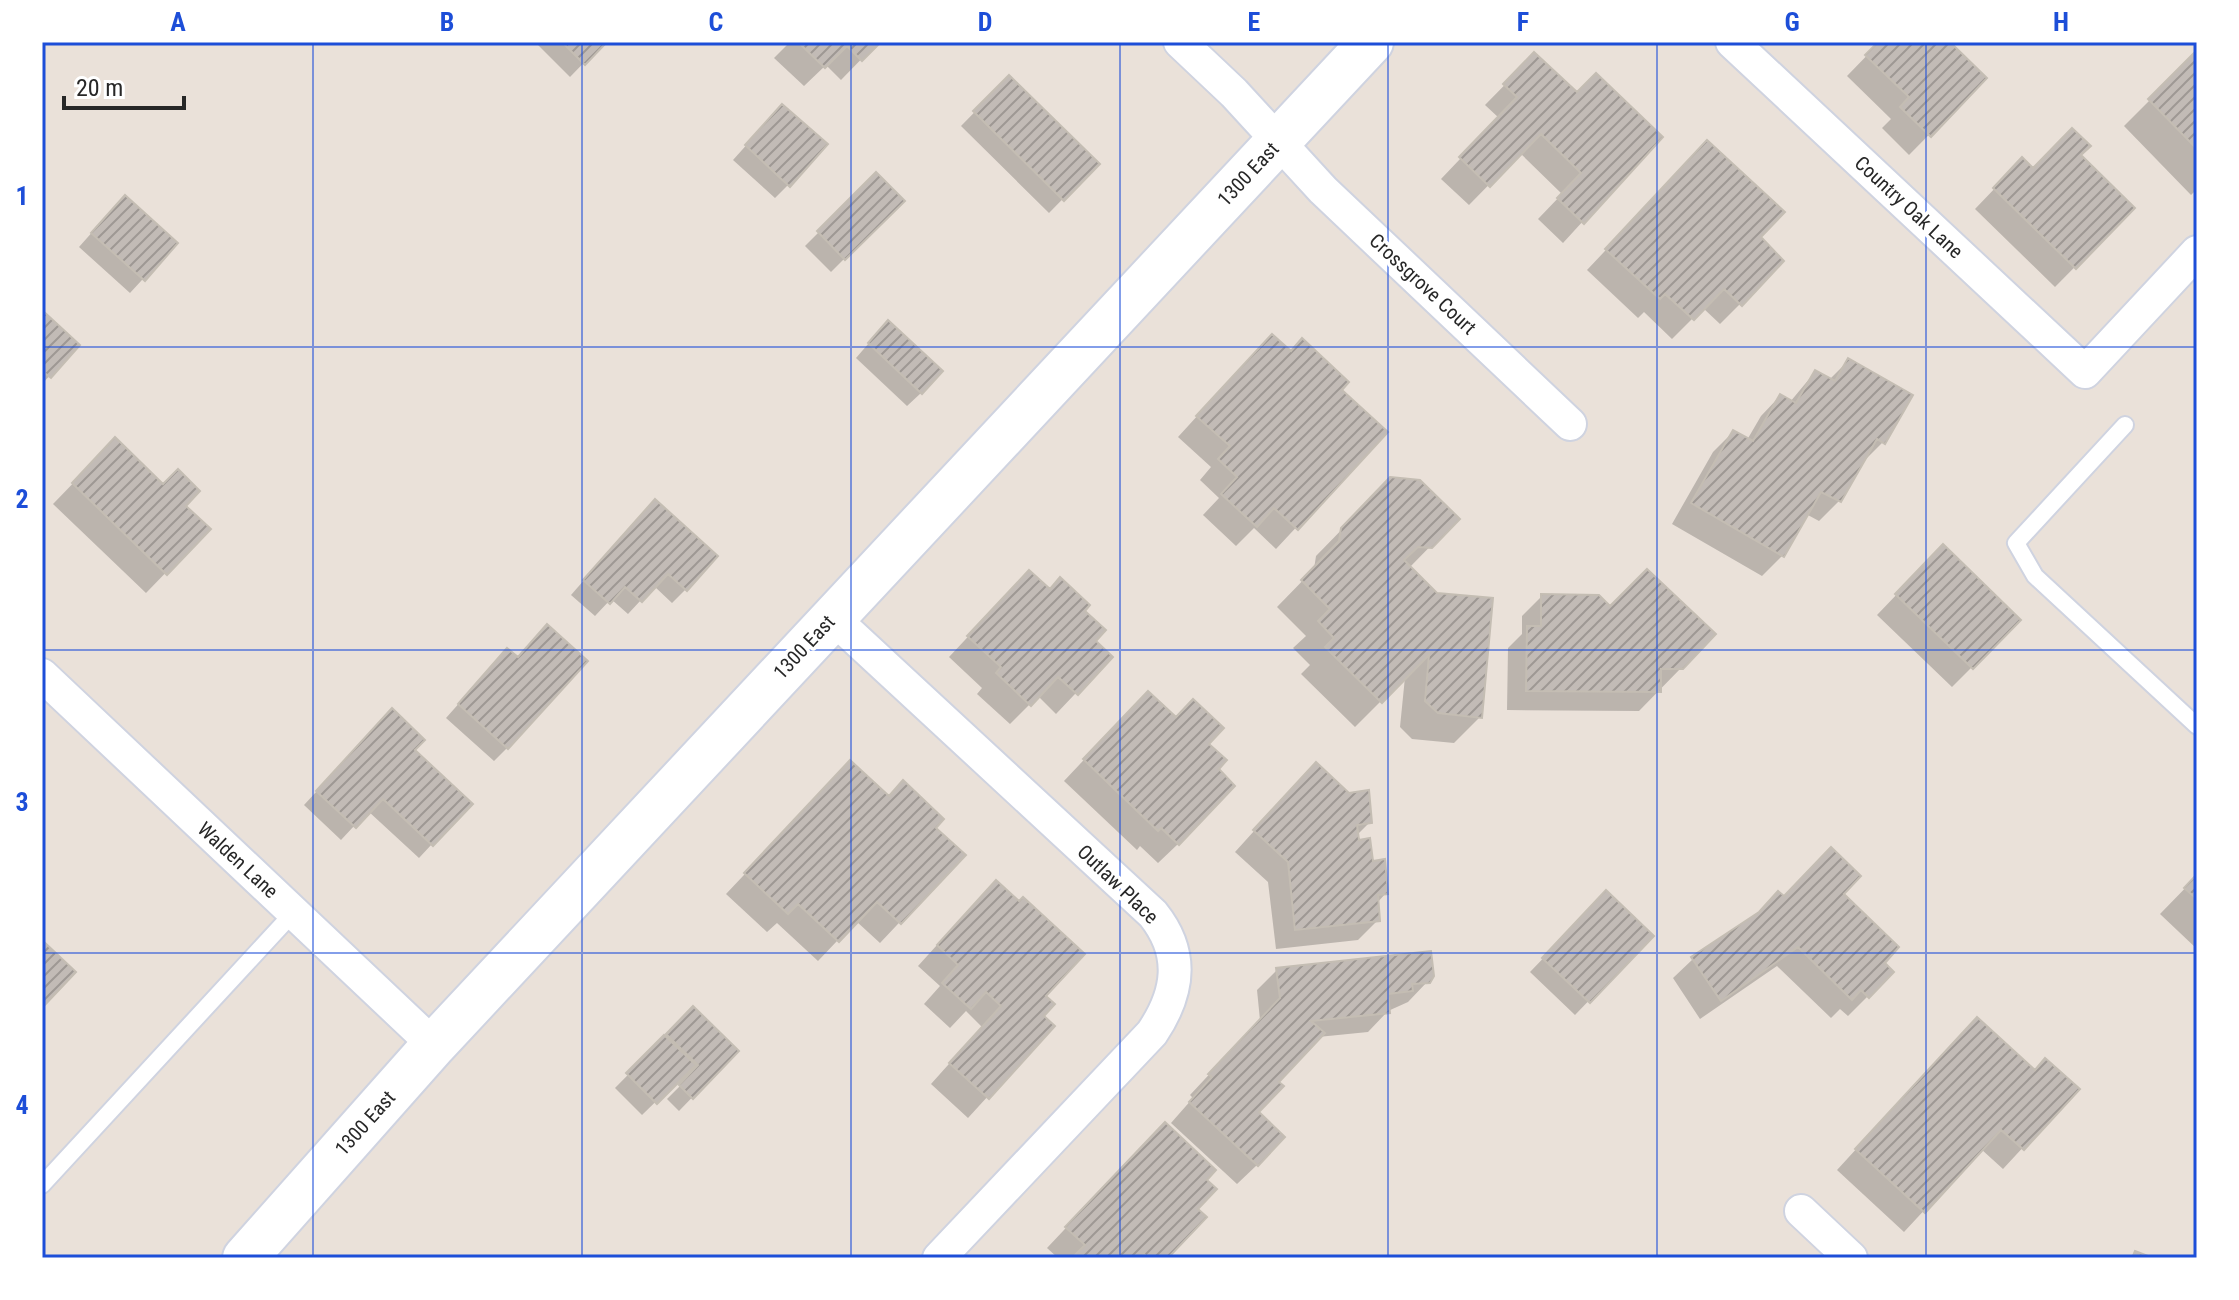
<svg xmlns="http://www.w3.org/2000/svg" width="2239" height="1300" font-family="'Roboto Condensed',sans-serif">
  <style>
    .shadow { fill: #0003 }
    .building { fill: url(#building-hatch); stroke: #c4bdb3; stroke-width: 2 }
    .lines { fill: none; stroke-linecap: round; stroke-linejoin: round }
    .lane-casing { stroke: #cfd3e0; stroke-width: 20 }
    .street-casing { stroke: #cfd3e0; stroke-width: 36 }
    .secondary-casing { stroke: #cfd3e0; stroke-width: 48 }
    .lane { stroke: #fff; stroke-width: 16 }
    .street { stroke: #fff; stroke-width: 32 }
    .secondary { stroke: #fff; stroke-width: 44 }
    .grid { fill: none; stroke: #1d4ed8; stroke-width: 2; stroke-opacity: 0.55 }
    .labels { text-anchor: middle; stroke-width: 7; stroke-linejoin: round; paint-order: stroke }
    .street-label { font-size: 20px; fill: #272727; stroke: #fff }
    .neatline { fill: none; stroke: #1d4ed8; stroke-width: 3 }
    .grid-label { font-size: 26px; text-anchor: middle; font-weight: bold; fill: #1d4ed8 }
  </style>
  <defs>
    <pattern id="building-hatch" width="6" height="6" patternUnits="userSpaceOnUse" patternTransform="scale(2)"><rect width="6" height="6" fill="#c2bbb6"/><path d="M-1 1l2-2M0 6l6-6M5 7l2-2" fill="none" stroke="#9e9894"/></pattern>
  </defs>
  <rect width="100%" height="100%" fill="#eae1d9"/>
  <path class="shadow" d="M 535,42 L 604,42 L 570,77 Z
    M 790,42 L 878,42 L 841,80 L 826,65 L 804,86 L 774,58 Z
    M 1880,42 L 1947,42 L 1985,78 L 1909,155 L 1882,128 L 1891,119 L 1847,76 Z
    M 2197,53 L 2197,189 L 2191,195 L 2124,126 Z
    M 1534,55 L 1576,95 L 1660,137 L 1563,243 L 1538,219 L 1562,194 L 1520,153 L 1469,205 L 1441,179 L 1499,118 L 1485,105 Z
    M 1009,77 L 1097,164 L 1049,213 L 961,126 Z
    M 769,120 L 788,185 L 775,198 L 733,160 Z
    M 2078,155 L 2133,208 L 2055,287 L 1975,209 L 2022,160 L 2033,171 Z
    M 1688,163 L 1758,237 L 1740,304 L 1720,324 L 1703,308 L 1672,339 L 1644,312 L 1638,318 L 1587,270 Z
    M 876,175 L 902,201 L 831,272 L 805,246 Z
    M 111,211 L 176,243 L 130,293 L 79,247 Z
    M 42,313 L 78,345 L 42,384 Z
    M 875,336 L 921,393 L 907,406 L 856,358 Z
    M 1252,356 L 1339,390 L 1385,432 L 1276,549 L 1254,528 L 1236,546 L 1203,515 L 1219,498 L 1200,480 L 1211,467 L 1178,437 Z
    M 1848,361 L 1883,442 L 1863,462 L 1839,501 L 1819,521 L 1806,514 L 1782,556 L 1762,576 L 1672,524 L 1713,452 L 1733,432 L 1747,440 L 1761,416 L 1780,396 L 1790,402 L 1815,372 L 1829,380 Z
    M 115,440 L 208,529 L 146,593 L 53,504 Z
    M 1391,479 L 1457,519 L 1409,568 L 1480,717 L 1454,743 L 1412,739 L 1400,727 L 1405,677 L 1355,727 L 1301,674 L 1310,665 L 1293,648 L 1306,636 L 1277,607 L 1314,569 L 1316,556 Z
    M 641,515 L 686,589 L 672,603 L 654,586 L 628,614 L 611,599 L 595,616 L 571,595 Z
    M 1923,567 L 1972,667 L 1952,687 L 1877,615 Z
    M 1049,591 L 1082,611 L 1093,641 L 1110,657 L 1056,714 L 1038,696 L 1010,724 L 977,694 L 982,688 L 949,657 L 1010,592 Z
    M 1542,596 L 1682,667 L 1639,711 L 1507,710 L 1508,648 L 1522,634 L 1522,616 Z
    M 494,664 L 507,748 L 494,761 L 446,718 Z
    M 1128,713 L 1206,744 L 1216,769 L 1178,844 L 1158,863 L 1140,846 L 1137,850 L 1064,781 Z
    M 379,724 L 413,750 L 432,844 L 419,858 L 368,811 L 341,840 L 304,805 Z
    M 831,783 L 888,798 L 933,828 L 963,855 L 880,943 L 856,921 L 818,961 L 777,923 L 767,932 L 726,894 Z
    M 1296,785 L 1370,822 L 1356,836 L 1386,893 L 1377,903 L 1378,920 L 1358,940 L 1276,949 L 1268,882 L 1235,852 Z
    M 2197,876 L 2197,949 L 2160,914 Z
    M 1606,893 L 1651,936 L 1575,1015 L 1530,972 Z
    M 1841,895 L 1882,963 L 1892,972 L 1848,1016 L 1840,1009 L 1831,1018 L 1777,966 L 1700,1019 L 1673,978 L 1693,959 L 1784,899 Z
    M 976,902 L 1043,996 L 1041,1016 L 1052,1026 L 968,1118 L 931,1084 L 982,1027 L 966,1011 L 950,1028 L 924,1004 L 940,986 L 918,966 Z
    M 1277,970 L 1428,981 L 1408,1002 L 1388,1011 L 1368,1032 L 1318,1037 L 1277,1082 L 1256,1112 L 1257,1165 L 1237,1184 L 1171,1123 L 1193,1098 L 1190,1095 L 1260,1020 L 1257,990 Z
    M 693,1009 L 737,1051 L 679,1111 L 667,1099 L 687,1079 L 683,1075 L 642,1115 L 615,1088 Z
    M 1957,1039 L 2077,1089 L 2003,1169 L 1981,1149 L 1904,1232 L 1837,1170 Z
    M 1145,1144 L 1204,1180 L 1195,1209 L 1165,1258 L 1058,1258 L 1047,1248 Z"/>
  <path class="building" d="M 562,42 L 607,42 L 585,65 Z
    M 798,42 L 881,42 L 862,61 L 847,46 L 825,68 Z
    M 1878,42 L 1950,42 L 1987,78 L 1931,137 L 1900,107 L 1909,97 L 1865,55 Z
    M 2197,50 L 2197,149 L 2148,99 Z
    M 1534,52 L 1577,92 L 1596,73 L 1663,137 L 1584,224 L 1557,198 L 1581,173 L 1541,134 L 1490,187 L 1459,157 L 1517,97 L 1503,84 Z
    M 1009,75 L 1100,164 L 1064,201 L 973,111 Z
    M 782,104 L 828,144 L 790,187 L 745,145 Z
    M 2072,128 L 2091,146 L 2081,155 L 2135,208 L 2076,269 L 1993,188 L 2022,157 L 2033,168 Z
    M 1707,140 L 1785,212 L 1761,237 L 1784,261 L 1742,306 L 1724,289 L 1694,320 L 1665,294 L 1660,299 L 1605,249 Z
    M 876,172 L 905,201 L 845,260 L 817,231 Z
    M 125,195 L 178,243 L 145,281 L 91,233 Z
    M 42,310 L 80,345 L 51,378 L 42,371 Z
    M 888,320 L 943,371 L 922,394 L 868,343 Z
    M 1272,334 L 1291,351 L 1302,338 L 1349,382 L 1342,390 L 1388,432 L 1298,530 L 1274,508 L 1257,527 L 1221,494 L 1237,477 L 1218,459 L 1230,446 L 1196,416 Z
    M 1848,358 L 1913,395 L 1885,444 L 1877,439 L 1841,502 L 1821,492 L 1784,557 L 1691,503 L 1733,430 L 1753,441 L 1780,394 L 1796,403 L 1815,370 L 1835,381 Z
    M 115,437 L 163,484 L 178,469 L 200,491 L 186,506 L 211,529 L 167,575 L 72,483 Z
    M 1390,477 L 1420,480 L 1460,519 L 1432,548 L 1418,547 L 1404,560 L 1437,593 L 1493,598 L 1482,718 L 1438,713 L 1425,701 L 1429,655 L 1382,703 L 1325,647 L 1334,638 L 1318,621 L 1330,609 L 1301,580 L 1339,541 L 1341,528 Z
    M 655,499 L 718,556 L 687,591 L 668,574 L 642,602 L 625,587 L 610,604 L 583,580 Z
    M 1943,544 L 2021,620 L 1973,669 L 1895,594 Z
    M 1647,569 L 1716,634 L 1683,669 L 1661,669 L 1661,692 L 1526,691 L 1527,626 L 1541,626 L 1541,594 L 1599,595 L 1610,606 Z
    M 1029,570 L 1050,589 L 1060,577 L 1090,605 L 1085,611 L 1106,630 L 1096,641 L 1113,657 L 1078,695 L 1058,677 L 1031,706 L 996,673 L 1001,667 L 967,636 Z
    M 547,624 L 588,661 L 508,749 L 458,704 L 507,648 L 518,657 Z
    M 1148,691 L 1176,717 L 1193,699 L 1224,728 L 1209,744 L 1227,760 L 1219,769 L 1235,786 L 1179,845 L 1161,828 L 1158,831 L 1083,759 Z
    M 392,708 L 425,740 L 415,750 L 473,804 L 433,846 L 383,799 L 356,828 L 316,791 Z
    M 850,760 L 889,796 L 903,780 L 944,819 L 936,828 L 966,855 L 901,924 L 877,902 L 839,942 L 798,904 L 788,914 L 744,873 Z
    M 1316,762 L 1349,793 L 1369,790 L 1372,823 L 1357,825 L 1359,840 L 1370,838 L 1373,861 L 1385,859 L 1388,894 L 1378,895 L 1380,921 L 1295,930 L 1288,862 L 1253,830 Z
    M 1831,847 L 1861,876 L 1844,894 L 1899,947 L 1885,963 L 1894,972 L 1869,998 L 1861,990 L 1852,1000 L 1798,947 L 1721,1001 L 1691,957 L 1759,912 L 1778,891 L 1784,896 Z
    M 2197,874 L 2197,899 L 2184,888 Z
    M 996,880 L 1019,901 L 1023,897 L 1085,954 L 1046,996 L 1055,1004 L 1044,1016 L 1055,1026 L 989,1099 L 949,1063 L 1001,1006 L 986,992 L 971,1009 L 942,983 L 958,965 L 937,945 Z
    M 1606,890 L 1654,936 L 1590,1003 L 1542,958 Z
    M 42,940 L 76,972 L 42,1008 Z
    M 1431,951 L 1434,976 L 1430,983 L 1412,984 L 1413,991 L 1388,994 L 1390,1013 L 1311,1021 L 1325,1033 L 1279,1082 L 1284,1086 L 1259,1112 L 1285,1137 L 1258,1166 L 1189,1102 L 1212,1077 L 1208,1074 L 1280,998 L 1276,968 Z
    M 693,1006 L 739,1051 L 693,1099 L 679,1085 L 698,1065 L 666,1034 Z
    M 1977,1017 L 2035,1070 L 2045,1058 L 2080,1089 L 2024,1150 L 2001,1130 L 1925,1213 L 1855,1149 Z
    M 664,1035 L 696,1065 L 657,1104 L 626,1073 Z
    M 1165,1122 L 1216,1170 L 1207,1180 L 1217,1189 L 1198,1209 L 1207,1217 L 1168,1258 L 1148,1258 L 1144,1254 L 1140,1258 L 1072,1258 L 1085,1245 L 1065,1227 Z
    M 2135,1251 L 2153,1258 L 2132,1258 Z"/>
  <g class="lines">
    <defs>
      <path id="lane" d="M 2125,425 L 2016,543 L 2035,576 L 2197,726
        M 42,1185 L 294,912"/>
      <path id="street" d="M 1180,42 L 1234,93 L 1323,190 L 1570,424
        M 1732,42 L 2085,372 L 2197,252
        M 832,617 L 1153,914 C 1185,954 1179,993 1152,1033 L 939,1258
        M 42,675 L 434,1045
        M 1801,1211 L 1851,1258"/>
      <path id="secondary" d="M 245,1258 L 434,1045 L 1371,42"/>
    </defs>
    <use href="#lane" class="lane-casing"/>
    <use href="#street" class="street-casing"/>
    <use href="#secondary" class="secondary-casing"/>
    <use href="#lane" class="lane"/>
    <use href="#street" class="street"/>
    <use href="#secondary" class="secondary"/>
  </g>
  <path class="grid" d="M 313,42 L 313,1258M 582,42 L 582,1258M 851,42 L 851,1258M 1120,42 L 1120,1258M 1388,42 L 1388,1258M 1657,42 L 1657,1258M 1926,42 L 1926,1258M 42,347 L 2197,347M 42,650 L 2197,650M 42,953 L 2197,953"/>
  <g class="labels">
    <g class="street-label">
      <text transform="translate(1248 174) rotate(-47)" y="7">1300 East</text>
      <text transform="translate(1909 207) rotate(43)" y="7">Country Oak Lane</text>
      <text transform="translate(1423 284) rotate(43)" y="7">Crossgrove Court</text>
      <text transform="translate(804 647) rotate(-47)" y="7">1300 East</text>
      <text transform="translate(238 860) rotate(43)" y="7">Walden Lane</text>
      <text transform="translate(1118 884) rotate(44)" y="7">Outlaw Place</text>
      <text transform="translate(365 1123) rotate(-48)" y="7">1300 East</text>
    </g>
  </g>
  <rect width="2239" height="1300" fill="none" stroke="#ffffff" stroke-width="88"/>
  <path d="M64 96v12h120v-12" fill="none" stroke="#272727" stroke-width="4"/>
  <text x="76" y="96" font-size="24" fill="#272727" stroke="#ffffff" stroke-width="6" paint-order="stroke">20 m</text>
  <rect x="44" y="44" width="2151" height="1212" class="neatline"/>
  <g class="grid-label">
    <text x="178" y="31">A</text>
    <text x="447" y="31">B</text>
    <text x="716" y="31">C</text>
    <text x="985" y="31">D</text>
    <text x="1254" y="31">E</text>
    <text x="1523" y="31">F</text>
    <text x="1792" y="31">G</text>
    <text x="2061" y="31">H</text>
    <text x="22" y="205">1</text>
    <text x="22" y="508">2</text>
    <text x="22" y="811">3</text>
    <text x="22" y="1114">4</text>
  </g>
</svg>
